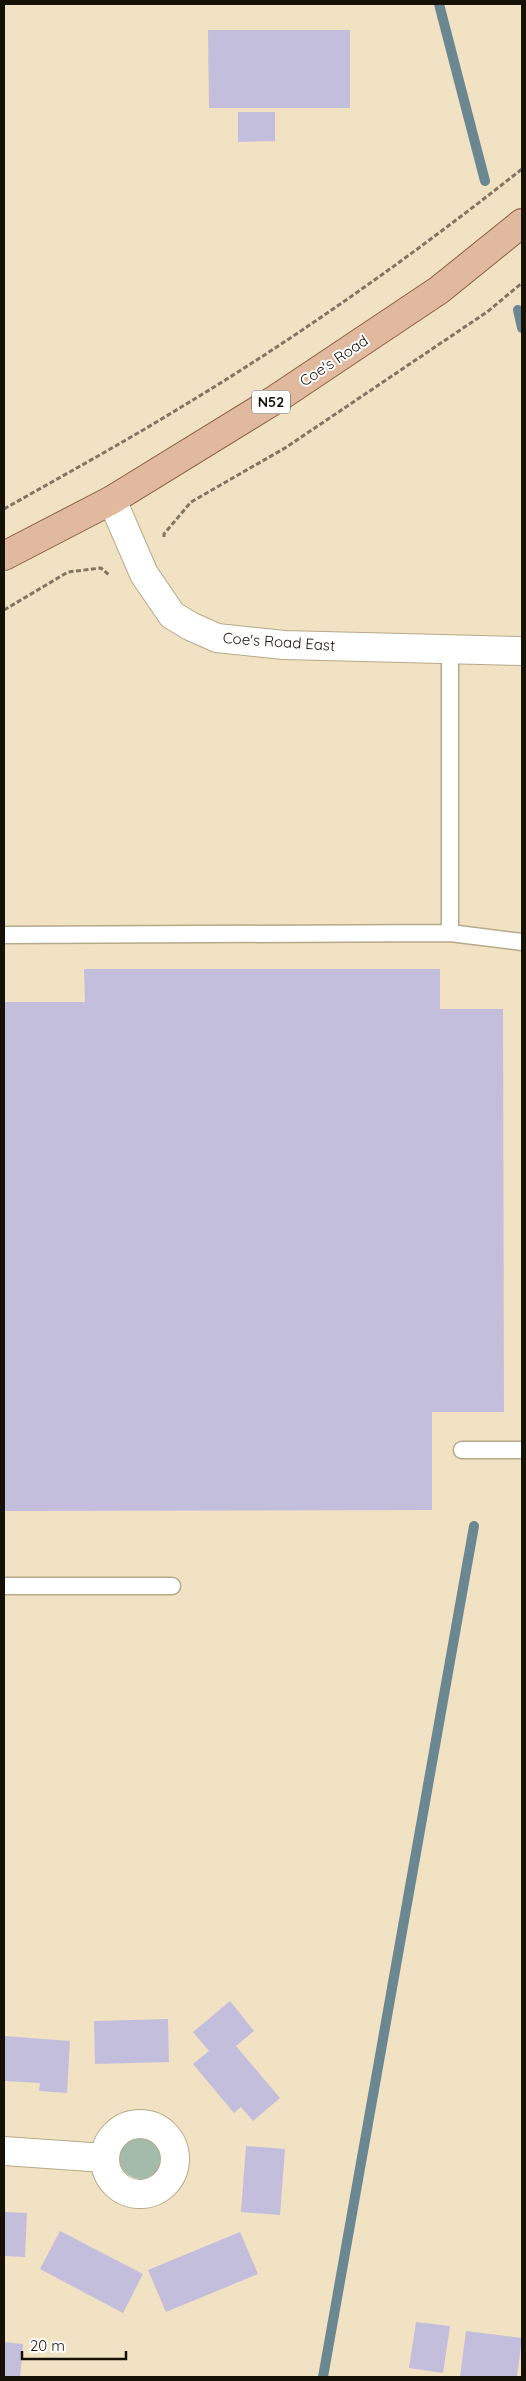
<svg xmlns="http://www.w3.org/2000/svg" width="526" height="2381" font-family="Quicksand,sans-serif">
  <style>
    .green { fill: #a3bba8 }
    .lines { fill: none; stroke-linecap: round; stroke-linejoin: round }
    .stream { stroke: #6b8791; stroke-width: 10 }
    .building { fill: #c4bedd }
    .lane-casing { stroke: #b6a88a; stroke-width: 19 }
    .street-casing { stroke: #b6a88a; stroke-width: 30 }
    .secondary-casing { stroke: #b6a88a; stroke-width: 30 }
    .primary-casing { stroke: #8c603f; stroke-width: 30 }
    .path { stroke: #807662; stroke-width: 3; stroke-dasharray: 5 2.5; stroke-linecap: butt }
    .lane { stroke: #fff; stroke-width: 16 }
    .street { stroke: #fff; stroke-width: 28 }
    .secondary { stroke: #fff; stroke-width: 28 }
    .primary { stroke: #e0b99e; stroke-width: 28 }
    .labels { text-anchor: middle; stroke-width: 4; stroke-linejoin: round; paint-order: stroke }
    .shield { fill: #fff; stroke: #5c5851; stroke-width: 1 }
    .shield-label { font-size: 14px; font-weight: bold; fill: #161106 }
    .street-label { font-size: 15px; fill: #161106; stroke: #fff }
  </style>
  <rect width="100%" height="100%" fill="#f1e2c3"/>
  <path class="green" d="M119 2157a22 22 0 1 1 44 0a22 22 0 1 1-44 0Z"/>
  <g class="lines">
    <path class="stream" d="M 439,4 L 485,181
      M 518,310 L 522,328
      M 323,2377 L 474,1526"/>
  </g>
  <path class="building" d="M 208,30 L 350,30 L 350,108 L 209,108 Z
    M 238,112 L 275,112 L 275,141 L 238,142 Z
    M 84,969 L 440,969 L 440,1009 L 503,1009 L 504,1412 L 432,1412 L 432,1510 L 4,1511 L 4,1002 L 85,1002 Z
    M 230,2001 L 254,2031 L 236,2046 L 280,2098 L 253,2121 L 241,2107 L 234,2113 L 193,2064 L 209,2051 L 193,2032 Z
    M 168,2019 L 169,2062 L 95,2064 L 94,2021 Z
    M 4,2036 L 70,2041 L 67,2093 L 39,2091 L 40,2083 L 4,2081 Z
    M 246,2146 L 285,2149 L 280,2215 L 241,2212 Z
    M 4,2212 L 27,2213 L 25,2257 L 4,2256 Z
    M 60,2231 L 143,2274 L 123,2313 L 40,2269 Z
    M 240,2232 L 258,2274 L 166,2312 L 148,2270 Z
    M 416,2322 L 450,2326 L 443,2373 L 409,2368 Z
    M 466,2331 L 522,2338 L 517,2377 L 460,2377 Z
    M 4,2342 L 23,2344 L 20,2377 L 4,2377 Z"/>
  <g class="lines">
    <defs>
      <path id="lane" d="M 450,649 L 450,933 L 522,942
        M 4,935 L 450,933
        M 462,1450 L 522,1450
        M 4,1586 L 172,1586"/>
      <path id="street" d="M105 2159a35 35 0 1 1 70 0a35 35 0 1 1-70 0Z
        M 4,2151 L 105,2158"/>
      <path id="secondary" d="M 112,500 L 144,574 L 172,615 L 190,626 L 217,638 L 284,645 L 522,651"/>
      <path id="primary" d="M 4,556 L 112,500 L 276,399 L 439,290 L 522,223"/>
    </defs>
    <use href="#lane" class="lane-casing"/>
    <use href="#street" class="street-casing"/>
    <use href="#secondary" class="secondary-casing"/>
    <use href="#primary" class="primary-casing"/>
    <path class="path" d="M 4,509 C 62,476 121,444 178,409 C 298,337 412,256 522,169
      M 164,537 L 164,534 L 191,502 L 285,448 L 487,312 L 522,283
      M 4,610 L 68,572 L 101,568 L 109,575"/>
    <use href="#lane" class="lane"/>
    <use href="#street" class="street"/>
    <use href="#secondary" class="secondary"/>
    <use href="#primary" class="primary"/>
  </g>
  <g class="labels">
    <rect class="shield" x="252" y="390.5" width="38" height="23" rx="4"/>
    <g class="shield-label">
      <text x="271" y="407">N52</text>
    </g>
    <g class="street-label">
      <text transform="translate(334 361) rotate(-34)" y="5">Coe's Road</text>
      <text transform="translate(279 642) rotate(4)" y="5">Coe's Road East</text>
    </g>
  </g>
  <rect width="526" height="2381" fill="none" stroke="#161106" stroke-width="10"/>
  <path d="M22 2351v8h104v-8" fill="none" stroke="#161106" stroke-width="2.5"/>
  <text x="30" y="2351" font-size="15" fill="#161106" stroke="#ffffff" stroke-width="4" paint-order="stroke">20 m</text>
</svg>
